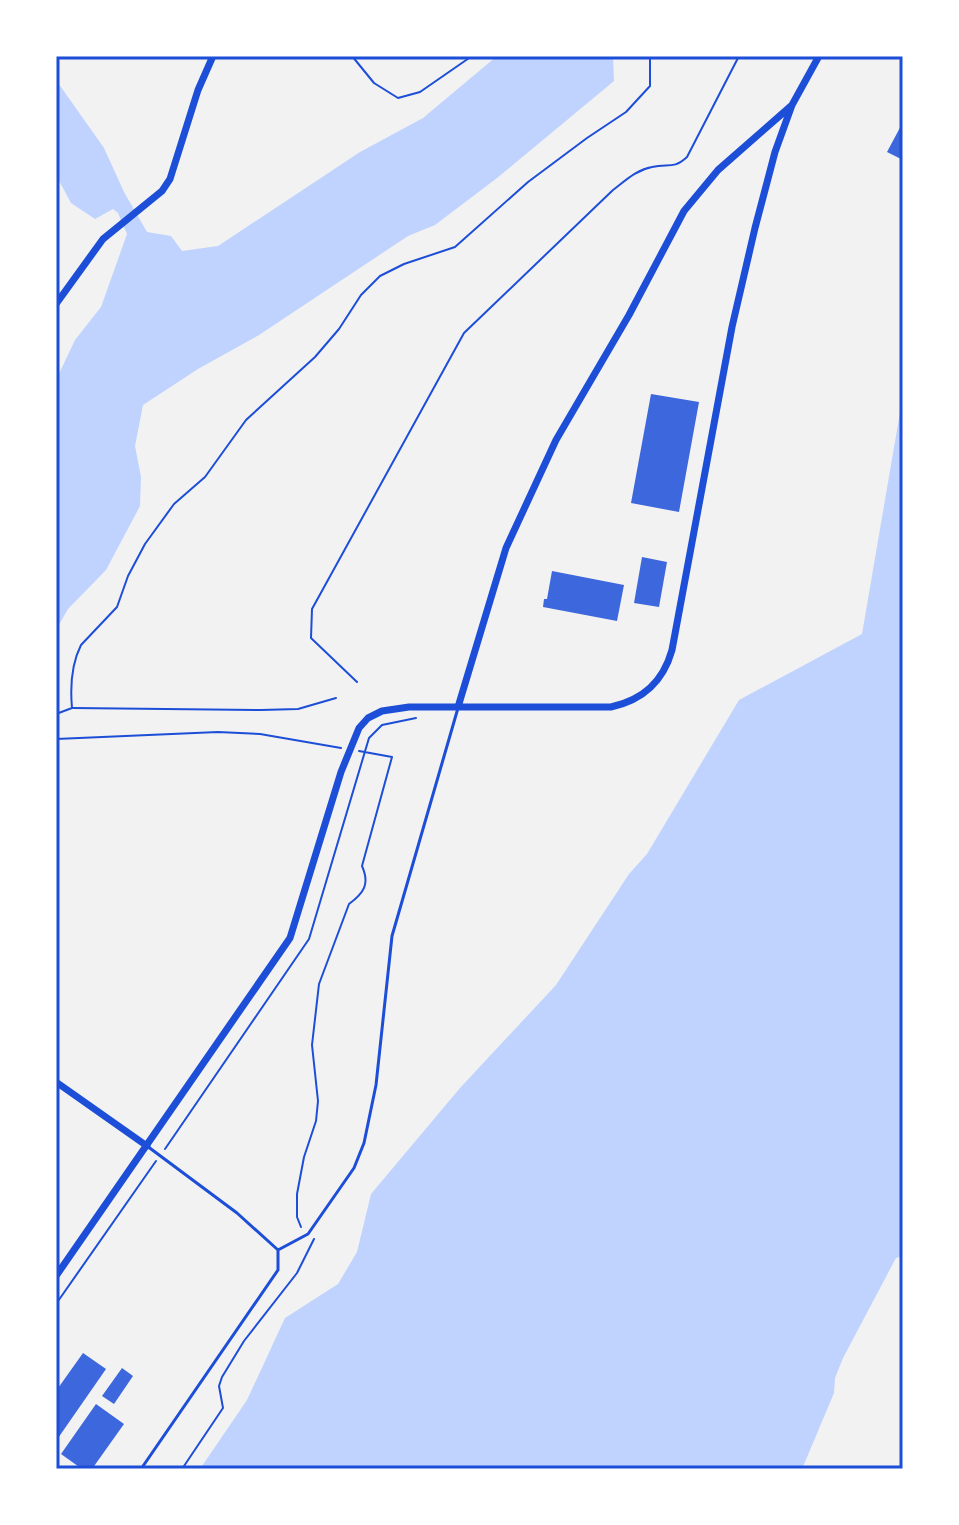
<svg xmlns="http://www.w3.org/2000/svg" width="959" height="1525" font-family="'Playfair Display',serif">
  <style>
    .water { fill: #bfd3fe }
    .building { fill: #3d67dc }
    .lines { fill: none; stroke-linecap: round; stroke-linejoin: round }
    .path { stroke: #1d4ed8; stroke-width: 2 }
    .service { stroke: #1d4ed8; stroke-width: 3 }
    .minor { stroke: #1d4ed8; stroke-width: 7 }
    .neatline { fill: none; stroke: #1d4ed8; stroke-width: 3 }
  </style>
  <rect width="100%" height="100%" fill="#f2f2f2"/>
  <path class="water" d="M 497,56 L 613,56 L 614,81 L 497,178 L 435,225 L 408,236 L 259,335 L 198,369 L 143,405 L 135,446 L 141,477 L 140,506 L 106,570 L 68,609 L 56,630 L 56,380 L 75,340 L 101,307 L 127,234 L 118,213 L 113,209 L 95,219 L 71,203 L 56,175 L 56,80 L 104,148 L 124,192 L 147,232 L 171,236 L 182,251 L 218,246 L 360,152 L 423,118 Z
    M 903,395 L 903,1256 L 896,1258 L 843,1358 L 835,1378 L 834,1393 L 802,1469 L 200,1469 L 247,1400 L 285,1318 L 338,1284 L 357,1252 L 371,1194 L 460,1088 L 556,985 L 629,874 L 647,854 L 739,700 L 862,634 Z"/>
  <path class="building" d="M 903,122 L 903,160 L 887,152 Z
    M 651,394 L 699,402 L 679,512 L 631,503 Z
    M 642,557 L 667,562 L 659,607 L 634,603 Z
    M 552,571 L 624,585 L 617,621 L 543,607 L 544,599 L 547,599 Z
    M 83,1353 L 106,1369 L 56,1441 L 56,1391 Z
    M 122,1368 L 133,1376 L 114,1404 L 102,1396 Z
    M 96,1404 L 124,1424 L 92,1469 L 82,1469 L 61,1454 Z"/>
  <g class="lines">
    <path class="path" d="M 352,56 L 374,83 L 398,98 L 420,92 L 472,56
      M 357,682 L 311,638 L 312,609 L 464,333 L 613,190 C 625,181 636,170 652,167 C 668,163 673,170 687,157 L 739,56
      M 73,708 L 261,710 L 298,709 L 336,698
      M 56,714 L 72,708 C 70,686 71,665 81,645 L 117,607 L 128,576 L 145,544 L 174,504 L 205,477 L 246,420 L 315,357 L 339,329 L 361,295 L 380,276 L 404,264 L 455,247 L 528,182 L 587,138 L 626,112 L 650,86 L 650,56
      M 56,739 L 218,732 L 260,734 L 341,748
      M 165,1149 L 309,939 L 369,738 L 382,725 L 416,718
      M 301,1227 L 297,1217 L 297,1194 L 304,1157 L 316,1121 L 318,1101 L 312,1045 L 319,984 L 349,904 C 364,893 370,884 362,866 L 392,757 L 359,751
      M 56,1304 L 156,1161
      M 182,1469 L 223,1408 L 219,1386 L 222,1377 L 244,1341 L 297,1273 L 314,1239"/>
    <path class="service" d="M 399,56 L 401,56
      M 278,1250 L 308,1234 L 354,1168 L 364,1143 L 376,1085 L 392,936 L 458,708
      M 141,1469 L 278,1270 L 278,1250 L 237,1213 L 147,1146"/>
    <path class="minor" d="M 56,304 L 103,239 L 162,191 L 170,179 L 198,90 L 213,56
      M 458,707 L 506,548 L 556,440 L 629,315 L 684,211 L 718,170 L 791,106
      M 56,1082 L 147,1146
      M 56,1276 L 290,938 L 341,772 L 359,728 L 368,718 L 382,711 L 409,707 L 611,707 C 643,700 663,682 672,650 L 732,327 L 755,228 L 775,152 L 792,105 L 819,56"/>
  </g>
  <rect width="959" height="1525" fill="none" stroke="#ffffff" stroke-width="116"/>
  <rect x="58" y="58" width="843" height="1409" class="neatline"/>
</svg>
